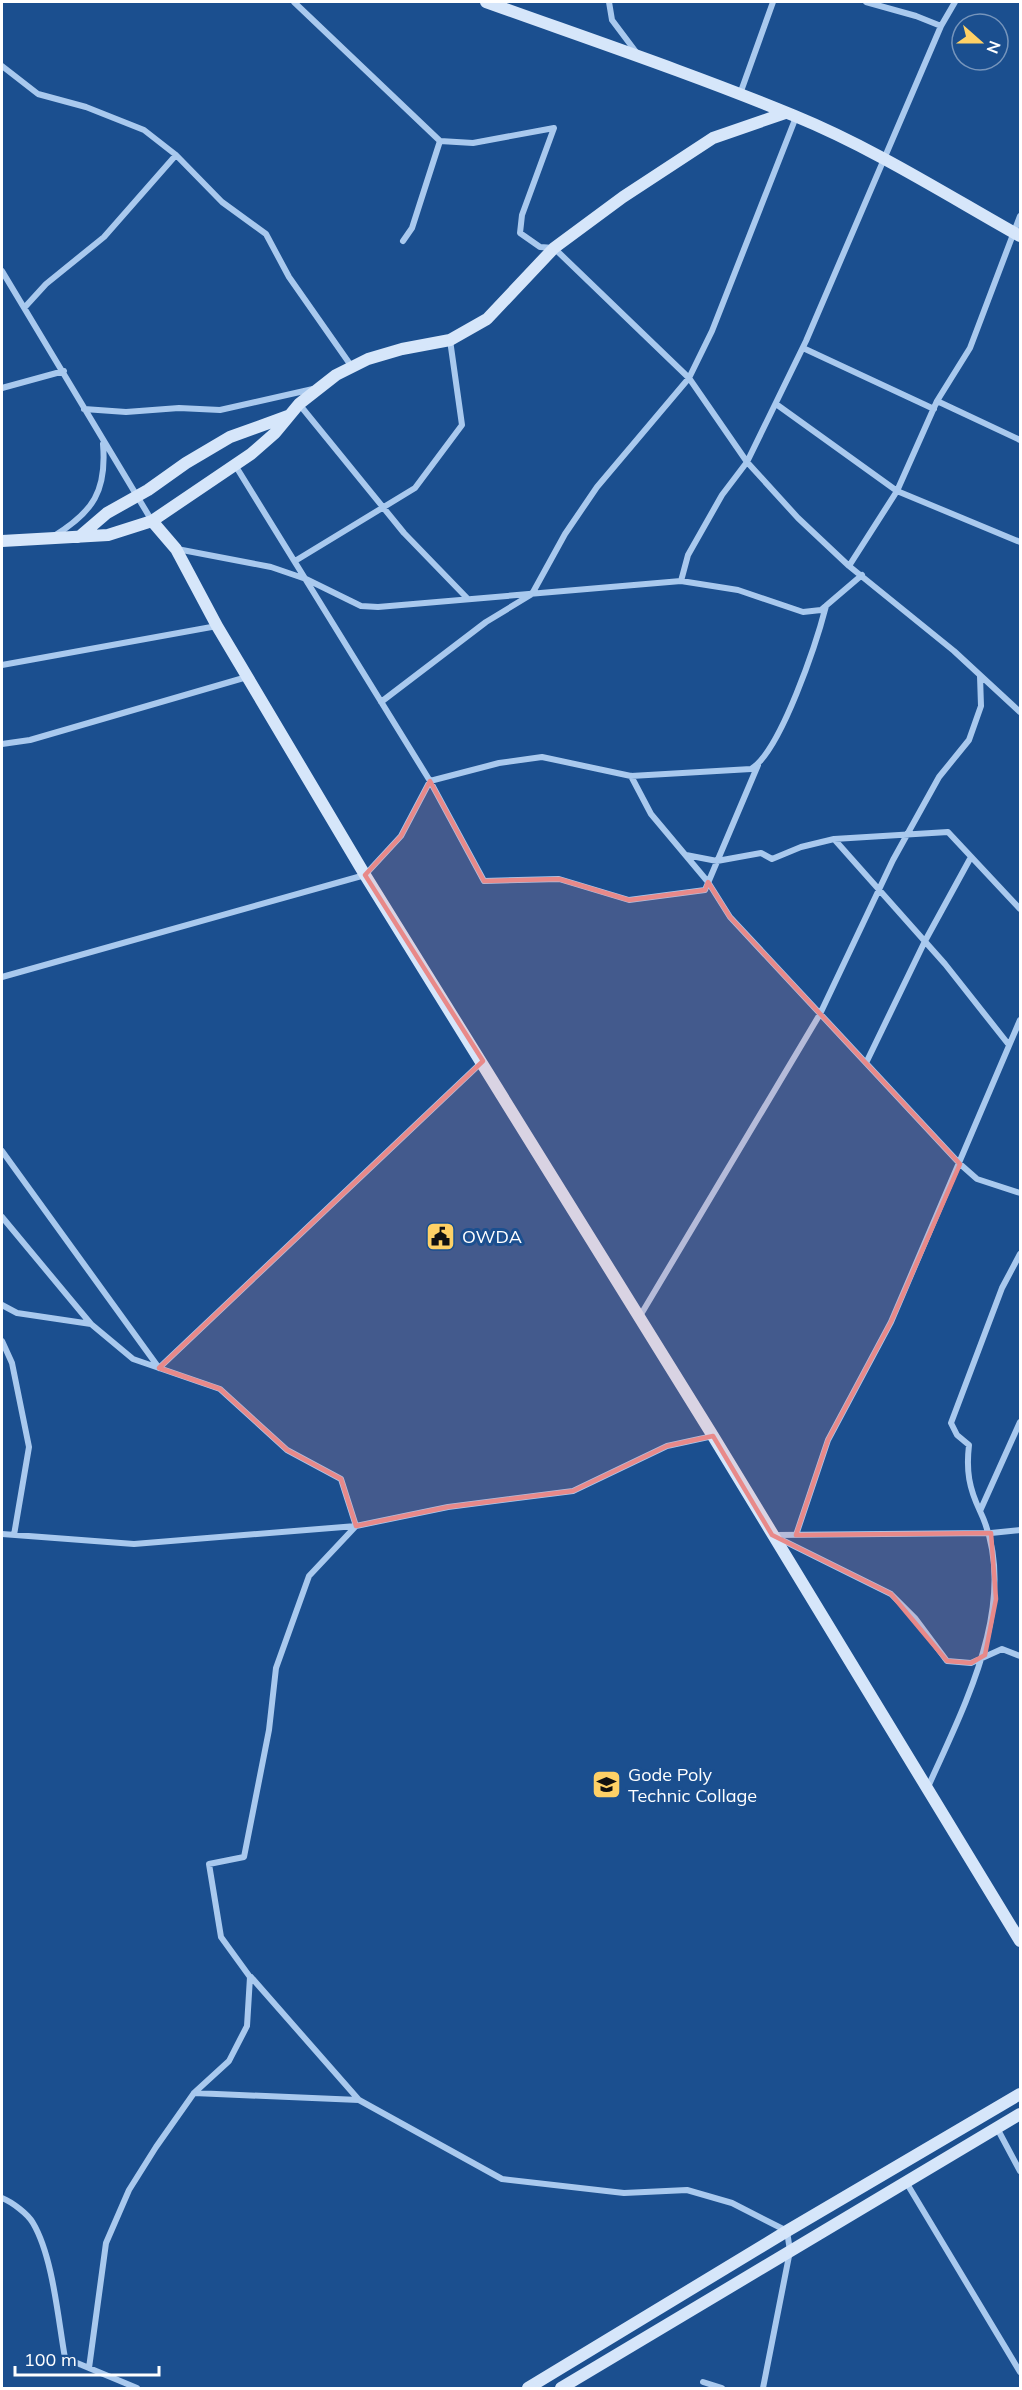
<svg xmlns="http://www.w3.org/2000/svg" width="1022" height="2390" font-family="Mulish,sans-serif">
  <style>
    .lines { fill: none; stroke-linecap: round; stroke-linejoin: round }
    .street { stroke: #a9c9ee; stroke-width: 6 }
    .secondary { stroke: #d6e6fa; stroke-width: 12 }
    .marked { fill: #e88989; fill-opacity: 0.2; stroke: #e88989; stroke-width: 4.5; stroke-linejoin: round }
    .labels { text-anchor: middle; stroke-width: 6; stroke-linejoin: round; paint-order: stroke }
    .poi-label { font-size: 18px; fill: #fff; stroke: #1b4f8f; text-anchor: start }
  </style>
  <rect width="100%" height="100%" fill="#1b4f8f"/>
  <g class="lines">
    <path class="street" d="M 294,2 L 440,141
      M 609,2 L 612,20 L 636,52
      M 866,2 L 916,16 L 941,26
      M 2,66 L 38,94 L 86,107 L 144,130 L 176,155 L 222,202 L 266,234 L 289,277 L 352,367
      M 740,94 L 773,2
      M 403,241 L 412,228 L 440,141 L 473,143 L 554,128 L 522,215 L 520,233 L 540,247 L 554,248 L 689,378 L 747,462 L 798,518 L 849,566 L 954,651 L 1020,712
      M 2,271 L 152,521
      M 25,307 L 46,284 L 104,237 L 176,155
      M 803,348 L 934,409
      M 2,388 L 64,371
      M 937,401 L 1020,440
      M 299,404 L 404,533 L 467,598
      M 776,404 L 897,491 L 1020,542
      M 84,409 L 126,412 L 179,408 L 220,410 L 313,389
      M 235,465 L 430,781 L 484,881 L 559,879 L 629,900 L 705,890 L 758,765
      M 54,536 C 93,512 107,491 103,444
      M 177,549 L 271,567 L 306,579 L 361,606 L 378,607 L 681,581 L 738,590 L 803,612 L 821,610 L 862,575
      M 295,561 L 415,488 L 462,425 L 450,340
      M 849,566 L 897,491 L 937,401 L 970,348 L 1020,216
      M 681,581 L 688,555 L 722,495 L 747,462 L 806,341 L 941,26 L 955,2
      M 2,665 L 217,626
      M 381,702 L 486,622 L 532,594 L 565,534 L 597,487 L 689,378 L 712,331 L 796,117
      M 2,744 L 30,740 L 247,677
      M 631,776 L 651,814 L 708,882 L 730,917 L 960,1164 L 977,1179 L 1020,1193
      M 834,839 L 948,832 L 1020,909
      M 686,855 L 717,861 L 761,853 L 772,859 L 801,847 L 834,839 L 945,964 L 1009,1045
      M 2,977 L 365,875 L 401,836 L 430,781 L 499,763 L 542,757 L 631,776 L 751,769 C 781,751 817,641 826,606
      M 866,1063 L 925,941 L 971,857
      M 2,1151 L 159,1368 L 483,1061
      M 2,1217 L 91,1324
      M 2,1305 L 17,1313 L 91,1324 L 133,1359 L 220,1389 L 287,1450 L 341,1479 L 356,1526 L 309,1576 L 276,1668 L 269,1730 L 244,1857 L 209,1864 L 221,1937 L 250,1977 L 247,2026 L 229,2061 L 194,2093 L 156,2147 L 129,2190 L 106,2243 L 89,2368
      M 640,1316 L 820,1014 L 893,860 L 939,777 L 969,740 L 981,706 L 980,676
      M 2,1341 L 12,1363 L 29,1447 L 14,1535
      M 980,1511 C 969,1488 966,1471 969,1445 L 957,1435 L 951,1423 L 1002,1288 L 1020,1254
      M 2,1534 L 134,1544 L 356,1526 L 448,1507 L 573,1491 L 667,1446 L 713,1436
      M 776,1535 L 991,1533 L 1020,1530
      M 796,1535 L 828,1440 L 891,1322 L 1020,1020
      M 778,1538 L 891,1594 L 915,1618 L 947,1661 L 971,1663 L 1002,1649 L 1020,1656
      M 928,1787 C 964,1706 1022,1599 980,1511 L 1020,1422
      M 251,1977 L 359,2100 L 502,2179 L 624,2193 L 687,2190 L 732,2203 L 787,2231 L 790,2251 L 763,2388
      M 194,2093 L 359,2100
      M 997,2128 L 1020,2171
      M 906,2182 L 1020,2372
      M 2,2198 C 12,2202 28,2214 33,2223 C 53,2257 58,2319 65,2358 L 137,2388
      M 703,2382 L 722,2388"/>
    <path class="secondary" d="M 486,2 C 589,39 693,74 795,116 C 873,148 947,195 1020,236
      M 152,521 L 176,549 L 217,626 L 365,875 L 713,1436 L 1020,1941
      M 79,537 L 107,513 L 148,490 L 186,463 L 230,437 L 288,416
      M 2,541 L 108,535 L 152,521 L 251,454 L 275,433 L 299,404 L 336,375 L 368,359 L 402,349 L 450,340 L 487,319 L 554,248 L 623,197 L 713,138 L 785,113
      M 528,2388 L 787,2231 L 1020,2094
      M 561,2388 L 1020,2114"/>
  </g>
  <path class="marked" d="M 430,781 L 484,881 L 559,879 L 629,900 L 705,890 L 708,882 L 730,917 L 960,1164 L 891,1322 L 828,1440 L 796,1535 L 991,1533 L 996,1599 L 985,1655 L 971,1663 L 947,1661 L 891,1594 L 772,1535 L 713,1436 L 667,1446 L 573,1491 L 448,1507 L 356,1526 L 341,1479 L 287,1450 L 220,1389 L 159,1368 L 483,1061 L 365,875 L 401,836 Z"/>
  <defs>
    <symbol id="civic-square" viewBox="-11 -11 22 22"><rect x="-9" y="-9" width="18" height="18" rx="4" fill="#ffd166" stroke="#1b4f8f"/><path d="M-.6-6.5H3V-4.5H.6V-3L4-1V1h2V6H-6V1h2V-1L-.6-3ZM-1.2 2.5V6h2.4V2.5Z" fill="#111"/></symbol>
    <symbol id="school-square" viewBox="-11 -11 22 22"><rect x="-9" y="-9" width="18" height="18" rx="4" fill="#ffd166" stroke="#1b4f8f"/><path d="M0-5L7-2L0 1L-7-2ZM-4 1L0 2.5L4 1V4Q0 6-4 4Z" fill="#111"/></symbol>
  </defs>
  <g fill-rule="evenodd">
    <use href="#civic-square" x="424" y="1220" width="33" height="33"/>
    <use href="#school-square" x="590" y="1768" width="33" height="33"/>
  </g>
  <g class="labels">
    <g class="poi-label">
      <text x="462" y="1243">OWDA</text>
      <text x="628" y="1781">Gode Poly<tspan x="628" dy="21">Technic Collage</tspan></text>
    </g>
  </g>
  <rect width="1022" height="2390" fill="none" stroke="#ffffff" stroke-width="6"/>
  <g transform="translate(980 42) rotate(111)"><circle r="28" fill="#1b4f8f" stroke="#7695bc" stroke-width="1.5"/>
  <path d="M0-4.5L10 22L0 15L-10 22Z" fill="#ffd166"/>
  <text y="-9" font-size="16" font-weight="bold" text-anchor="middle" fill="#ffffff">N</text>
  </g>
  <path d="M15 2366v9h144v-9" fill="none" stroke="#ffffff" stroke-width="3"/>
  <text x="24" y="2366" font-size="18" fill="#ffffff" stroke="#1b4f8f" stroke-width="4.5" paint-order="stroke">100 m</text>
</svg>
